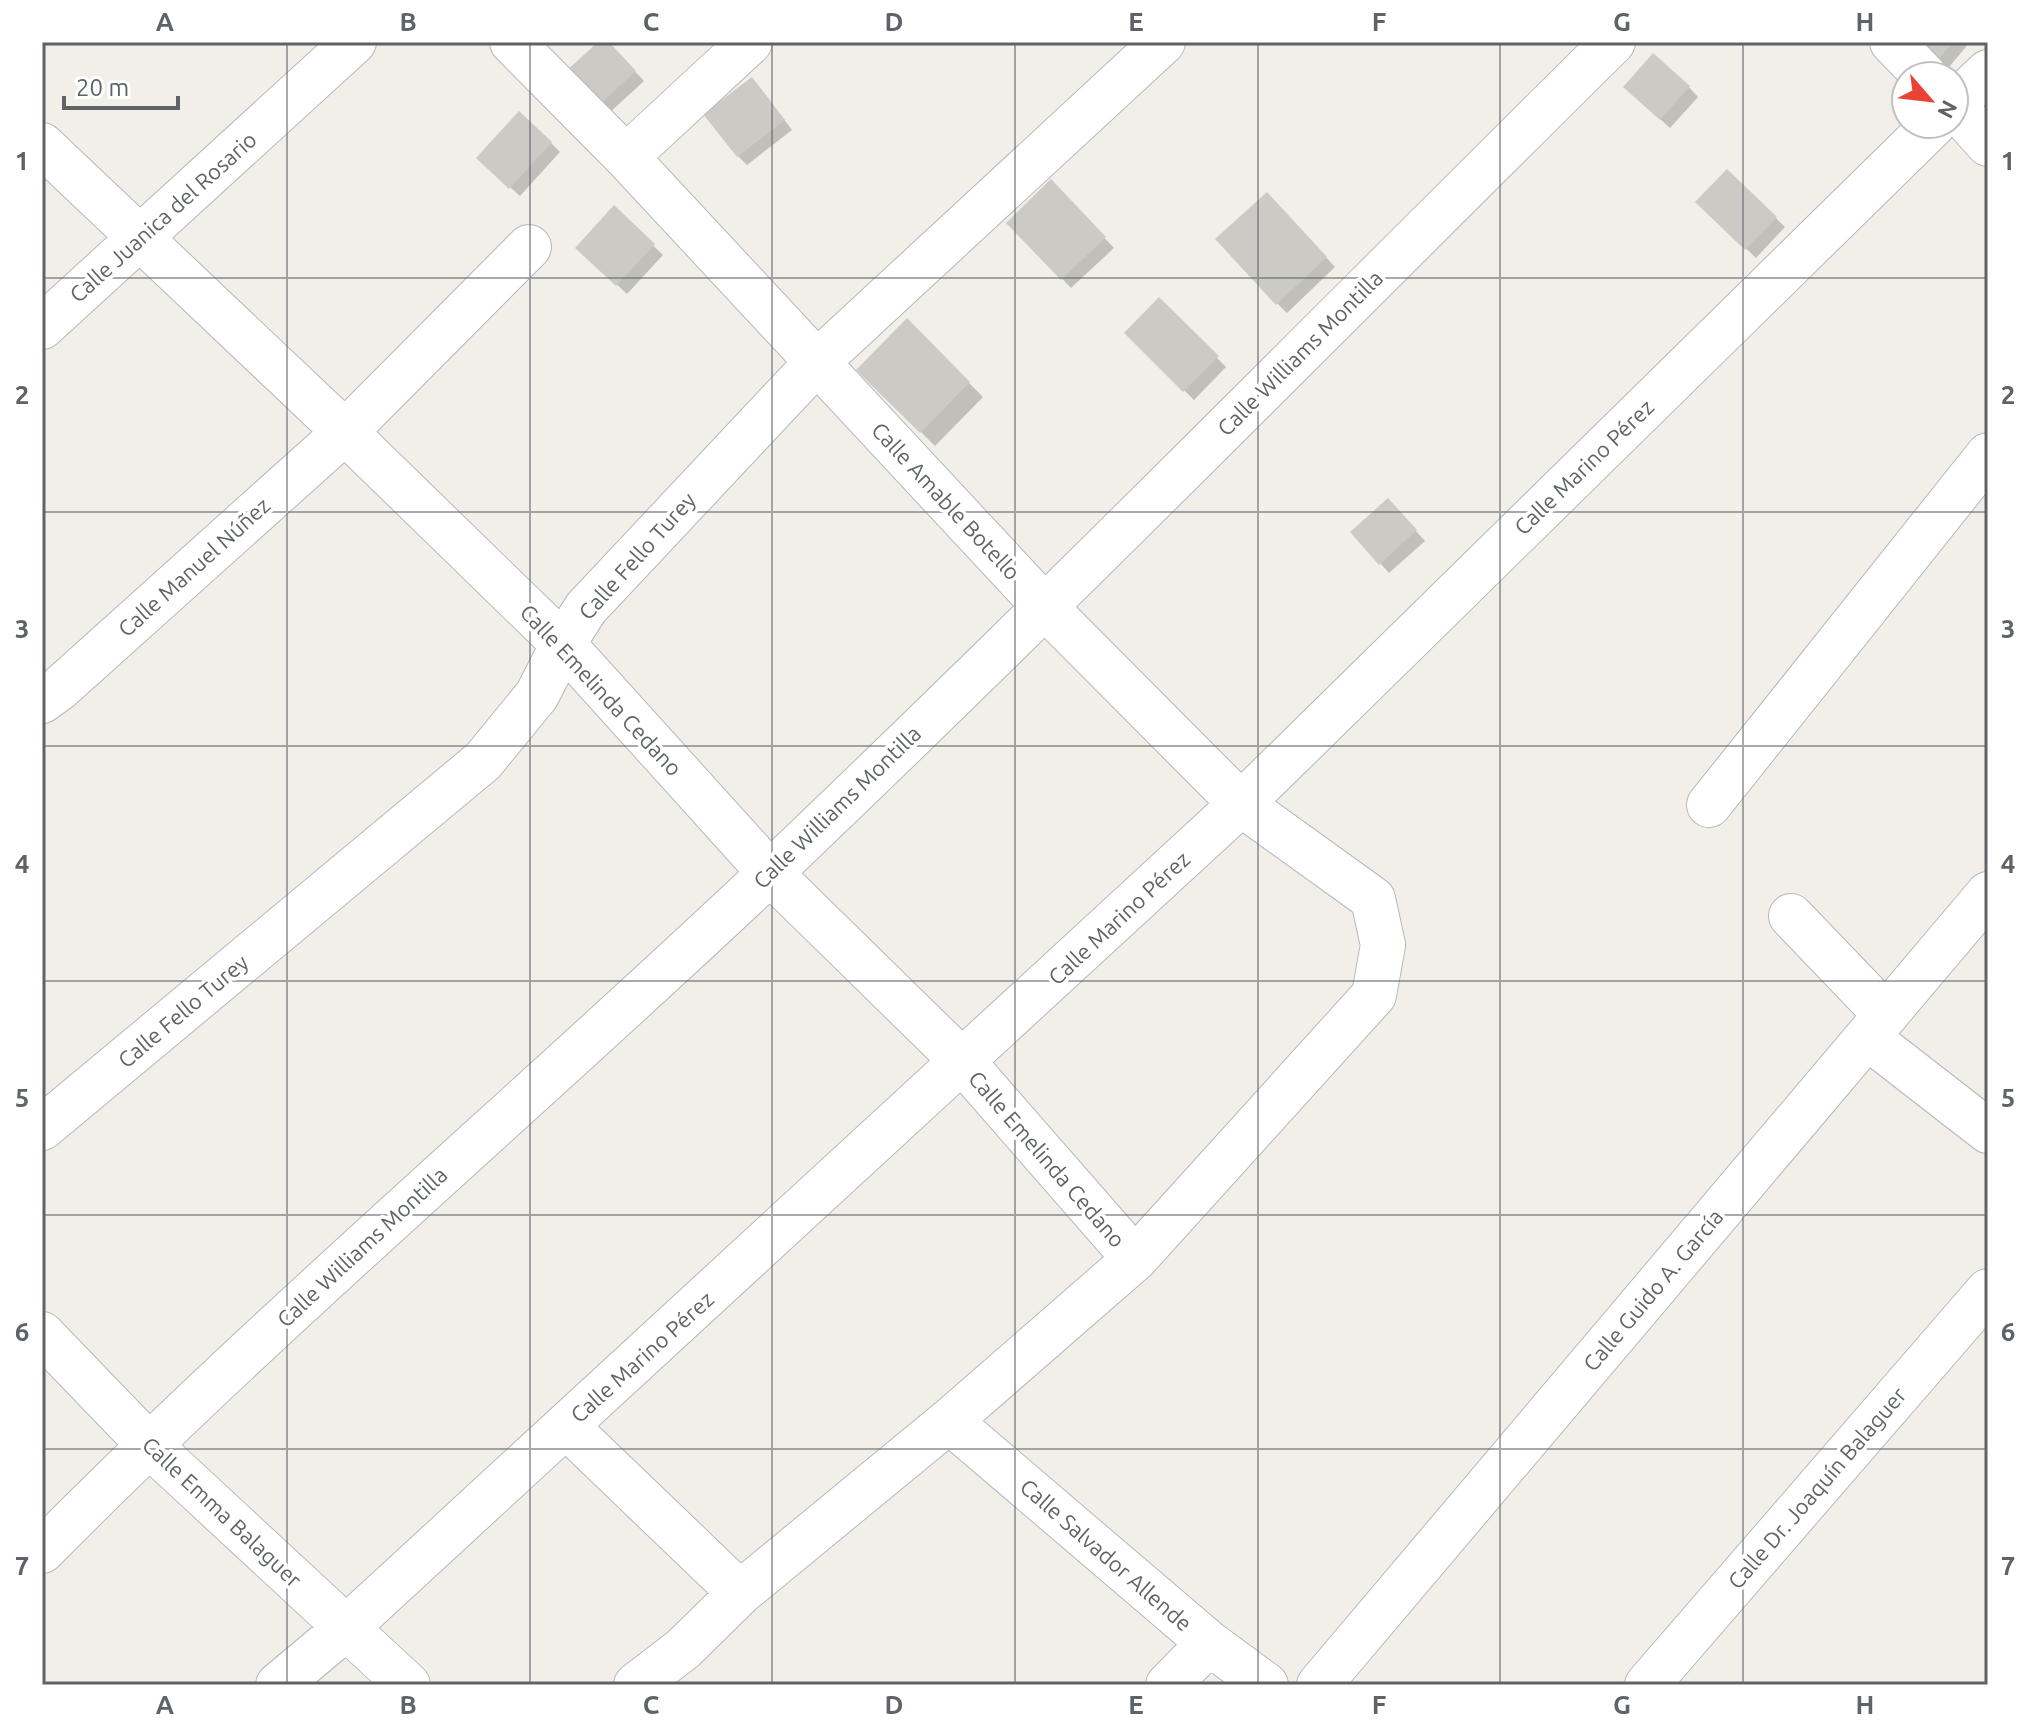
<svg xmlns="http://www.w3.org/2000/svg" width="2030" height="1727" font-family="Ubuntu,sans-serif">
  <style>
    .shadow { fill: #0003 }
    .building { fill: #cccac5 }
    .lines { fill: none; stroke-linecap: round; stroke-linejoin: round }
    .minor-casing { stroke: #b5b8bc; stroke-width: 46 }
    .minor { stroke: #fff; stroke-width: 44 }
    .grid { fill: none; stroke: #5f6368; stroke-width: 2; stroke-opacity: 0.55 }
    .labels { text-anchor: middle; stroke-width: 7; stroke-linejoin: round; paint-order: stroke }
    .street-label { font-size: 22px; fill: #5f6368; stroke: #fff }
    .neatline { fill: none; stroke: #5f6368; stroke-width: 3 }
    .grid-label { font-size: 26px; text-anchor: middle; font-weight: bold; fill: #5f6368 }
  </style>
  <rect width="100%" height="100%" fill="#f1efe8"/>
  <path class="shadow" d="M 601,42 L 607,42 L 644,81 L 607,115 L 598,106 Z
    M 1908,42 L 1970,42 L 1944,73 Z
    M 1689,87 L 1698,97 L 1670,128 L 1635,96 Z
    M 761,89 L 792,130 L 747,165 L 738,156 Z
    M 551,143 L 560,152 L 520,196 L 488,167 Z
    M 1727,171 L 1785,227 L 1756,258 L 1698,202 Z
    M 1051,182 L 1114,248 L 1071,288 L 1009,223 Z
    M 1276,204 L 1335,267 L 1287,313 L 1277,303 Z
    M 614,208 L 663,255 L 627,294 L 578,248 Z
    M 1159,300 L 1226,367 L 1194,400 L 1126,333 Z
    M 907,321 L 983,397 L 935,446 L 859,370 Z
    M 1397,510 L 1425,541 L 1389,573 L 1380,563 Z"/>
  <path class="building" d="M 598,42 L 609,42 L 636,71 L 596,108 L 565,72 Z
    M 1907,42 L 1953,42 L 1934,65 Z
    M 1653,53 L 1690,86 L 1660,120 L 1623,87 Z
    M 752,77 L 785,120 L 737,157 L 703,114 Z
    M 519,111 L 552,142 L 509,189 L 476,158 Z
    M 1727,169 L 1777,217 L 1745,250 L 1695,202 Z
    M 1051,179 L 1106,237 L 1061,280 L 1006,223 Z
    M 1267,192 L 1327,257 L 1276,305 L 1215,239 Z
    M 614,205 L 655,244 L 616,286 L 575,248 Z
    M 1159,297 L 1219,356 L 1183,392 L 1124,333 Z
    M 907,318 L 970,382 L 920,433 L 856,370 Z
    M 1388,498 L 1417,530 L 1379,565 L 1350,532 Z"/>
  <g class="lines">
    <defs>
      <path id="minor" d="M 512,42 L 626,157 L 1044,606 L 1241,804 L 1373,899 L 1383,945 L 1374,995 L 1135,1259 L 949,1421 L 740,1593 L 683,1649 L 636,1685
        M 1892,42 L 1925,76
        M 1954,104 L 1988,72
        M 1954,106 L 1988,144
        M 42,145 L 345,432 L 563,644 L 770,873 L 963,1062 L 1135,1259
        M 626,157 L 750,42
        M 42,327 L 354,42
        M 42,701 L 60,688 L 345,432 L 529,247
        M 1709,805 L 1988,455
        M 1791,916 L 1886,1015
        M 1867,1037 L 1988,1131
        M 42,1128 L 483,761 L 537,695 L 563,644 L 586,608 L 816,363 L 1163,42
        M 42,1334 L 148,1444 L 408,1685
        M 949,1421 L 1209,1643 L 1266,1685
        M 566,1426 L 740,1593
        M 42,1551 C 276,1315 530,1100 771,872 C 1057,600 1333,319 1613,42
        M 278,1685 L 346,1628 L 1241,804 L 1934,124
        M 1168,1685 L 1209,1643
        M 1319,1685 L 1988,894
        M 1647,1685 L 1988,1291"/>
    </defs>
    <use href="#minor" class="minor-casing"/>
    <use href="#minor" class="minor"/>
  </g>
  <path class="grid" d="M 287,42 L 287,1685M 530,42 L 530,1685M 772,42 L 772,1685M 1015,42 L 1015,1685M 1258,42 L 1258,1685M 1500,42 L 1500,1685M 1743,42 L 1743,1685M 42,278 L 1988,278M 42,512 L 1988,512M 42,746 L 1988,746M 42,981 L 1988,981M 42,1215 L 1988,1215M 42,1449 L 1988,1449"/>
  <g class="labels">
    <g class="street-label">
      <text transform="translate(163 217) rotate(-42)" y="8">Calle Juanica del Rosario</text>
      <text transform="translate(1300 353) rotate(-45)" y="8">Calle Williams Montilla</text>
      <text transform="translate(1584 467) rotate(-44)" y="8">Calle Marino Pérez</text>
      <text transform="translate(946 501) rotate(47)" y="8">Calle Amable Botello</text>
      <text transform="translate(637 556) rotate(-48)" y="8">Calle Fello Turey</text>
      <text transform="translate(194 567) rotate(-42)" y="8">Calle Manuel Núñez</text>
      <text transform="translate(601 690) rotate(47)" y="8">Calle Emelinda Cedano</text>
      <text transform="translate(837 807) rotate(-44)" y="8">Calle Williams Montilla</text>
      <text transform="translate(1119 918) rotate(-43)" y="8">Calle Marino Pérez</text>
      <text transform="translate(183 1011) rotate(-40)" y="8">Calle Fello Turey</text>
      <text transform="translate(1047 1159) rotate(49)" y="8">Calle Emelinda Cedano</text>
      <text transform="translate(362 1247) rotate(-43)" y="8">Calle Williams Montilla</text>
      <text transform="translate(1653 1290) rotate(-50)" y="8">Calle Guido A. García</text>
      <text transform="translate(642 1357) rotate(-42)" y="8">Calle Marino Pérez</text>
      <text transform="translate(1817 1488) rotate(-49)" y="8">Calle Dr. Joaquín Balaguer</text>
      <text transform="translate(222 1512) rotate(43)" y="8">Calle Emma Balaguer</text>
      <text transform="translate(1106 1555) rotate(41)" y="8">Calle Salvador Allende</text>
    </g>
  </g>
  <rect width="2030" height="1727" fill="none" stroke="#ffffff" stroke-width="88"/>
  <g transform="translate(1930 100) rotate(118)"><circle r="38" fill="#ffffff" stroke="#bfc1c3" stroke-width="2"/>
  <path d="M0-6L14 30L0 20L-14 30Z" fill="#ea4335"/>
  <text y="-12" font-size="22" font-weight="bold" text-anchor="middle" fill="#5f6368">N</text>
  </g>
  <path d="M64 96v12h114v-12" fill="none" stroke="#5f6368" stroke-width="4"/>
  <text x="76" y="96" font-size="24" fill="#5f6368" stroke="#ffffff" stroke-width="6" paint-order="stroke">20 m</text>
  <rect x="44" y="44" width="1942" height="1639" class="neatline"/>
  <g class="grid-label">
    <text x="165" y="31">A</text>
    <text x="408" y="31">B</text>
    <text x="651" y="31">C</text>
    <text x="894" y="31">D</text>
    <text x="1136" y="31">E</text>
    <text x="1379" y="31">F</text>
    <text x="1622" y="31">G</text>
    <text x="1865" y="31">H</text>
    <text x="22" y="170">1</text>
    <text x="2008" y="170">1</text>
    <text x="22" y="404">2</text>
    <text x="2008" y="404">2</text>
    <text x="22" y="638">3</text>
    <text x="2008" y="638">3</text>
    <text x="22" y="873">4</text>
    <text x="2008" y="873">4</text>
    <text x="22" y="1107">5</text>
    <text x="2008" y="1107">5</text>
    <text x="22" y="1341">6</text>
    <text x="2008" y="1341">6</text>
    <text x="22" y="1575">7</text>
    <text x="2008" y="1575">7</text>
    <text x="165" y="1714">A</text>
    <text x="408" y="1714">B</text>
    <text x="651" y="1714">C</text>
    <text x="894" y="1714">D</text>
    <text x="1136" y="1714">E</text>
    <text x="1379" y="1714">F</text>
    <text x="1622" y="1714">G</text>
    <text x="1865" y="1714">H</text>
  </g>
</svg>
